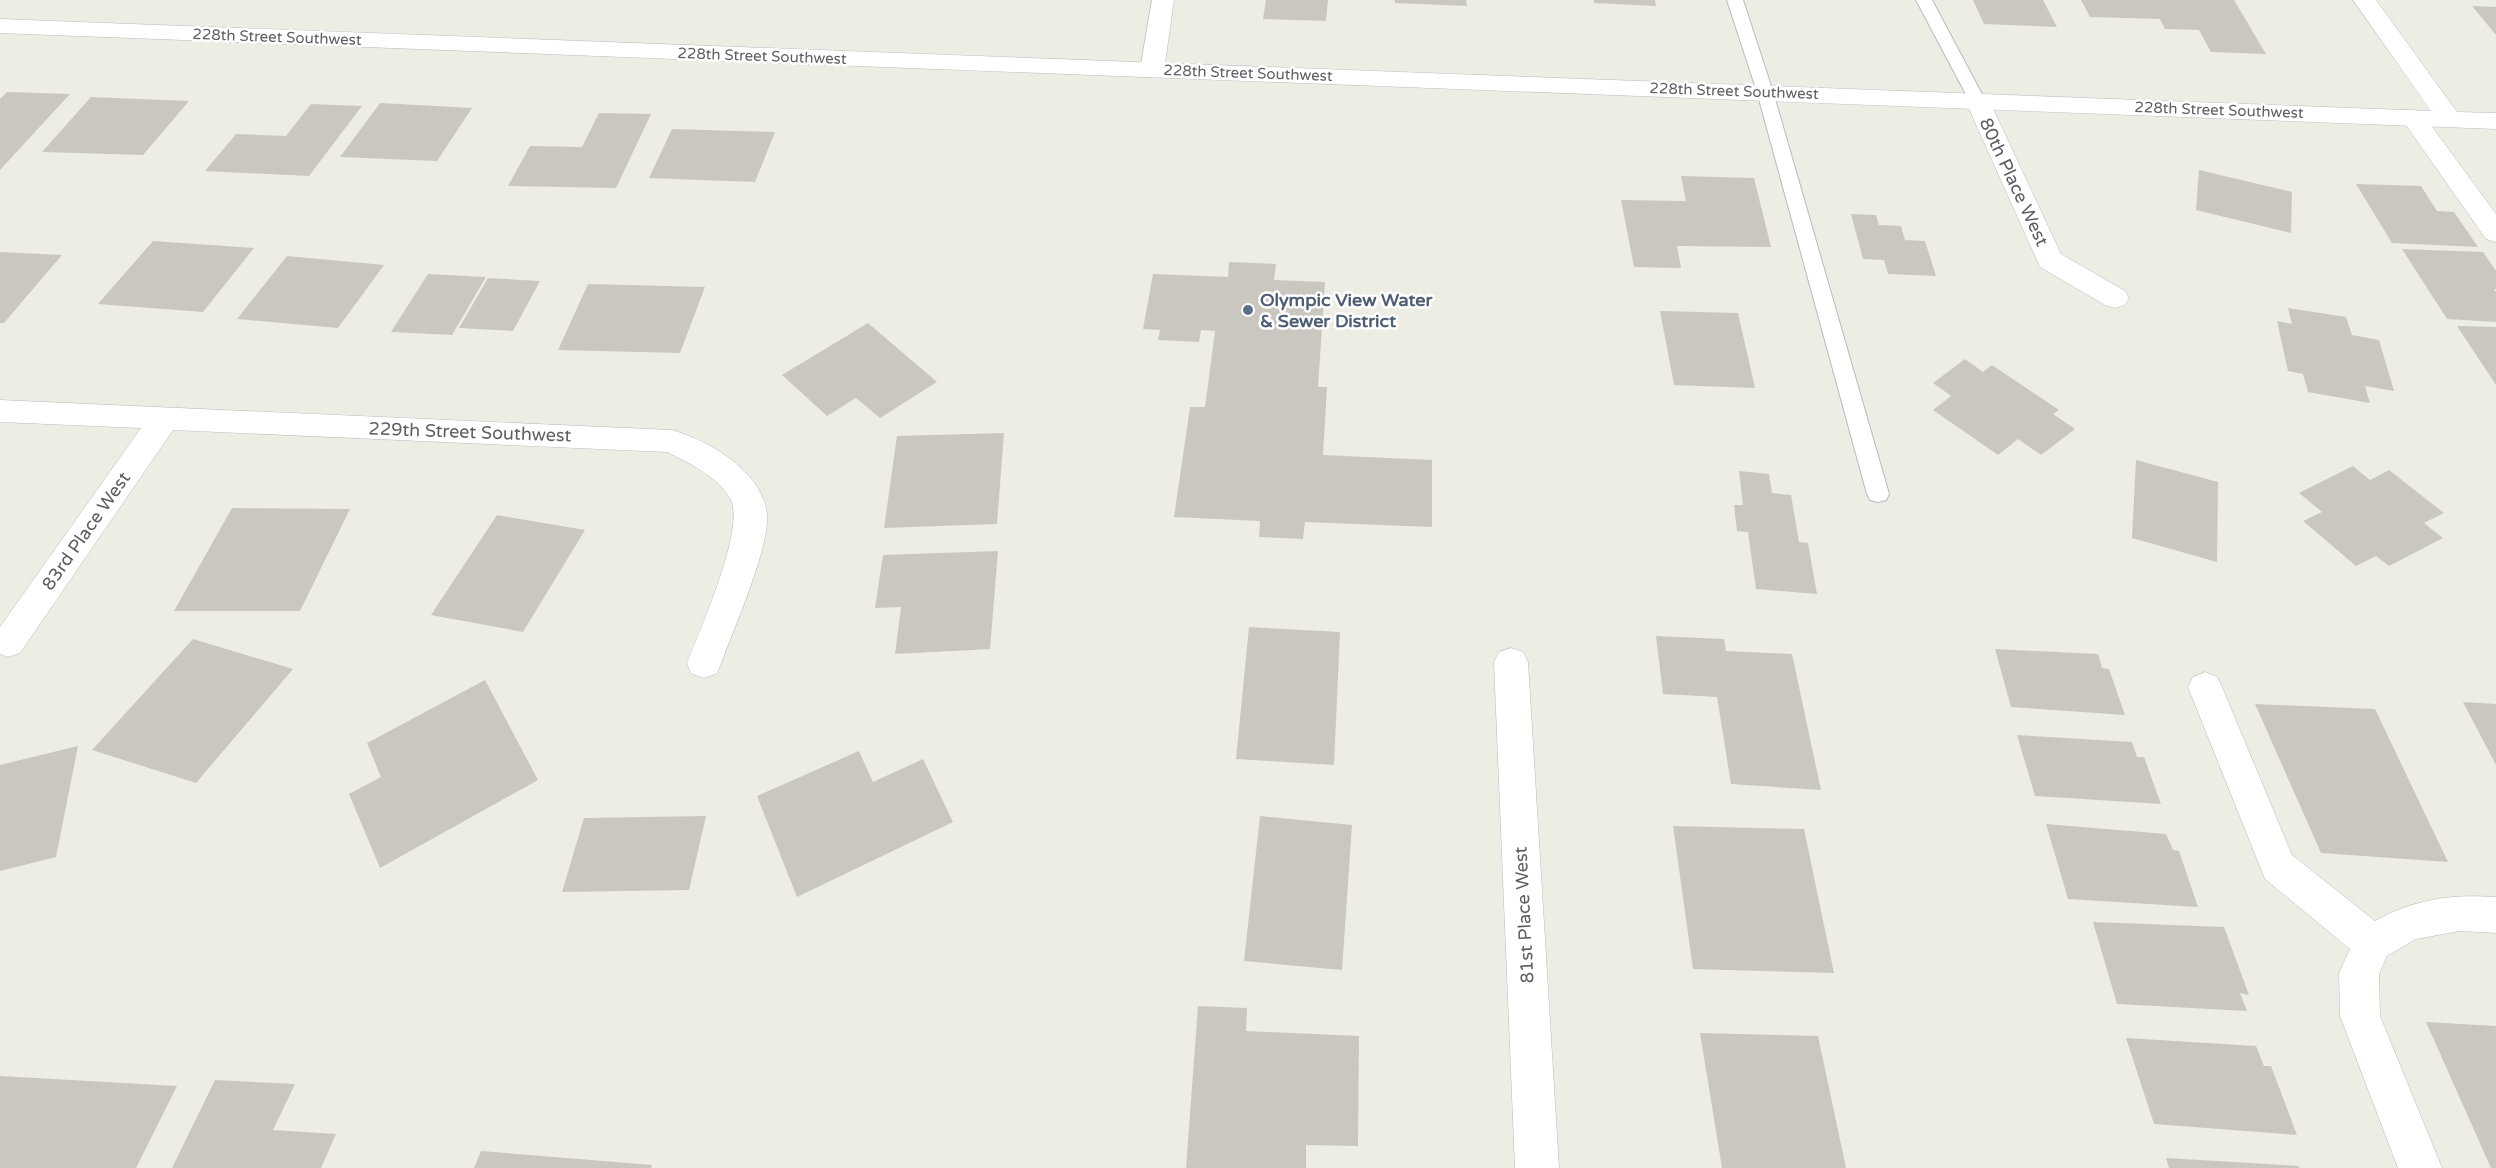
<svg xmlns="http://www.w3.org/2000/svg" width="2496" height="1168" font-family="'Varela Round',sans-serif">
  <style>
    .building { fill: #cac7c1 }
    .lines { fill: none; stroke-linecap: round; stroke-linejoin: round }
    .lane-casing { stroke: #b9babf; stroke-width: 2 }
    .street-casing { stroke: #b9babf; stroke-width: 1 }
    .secondary-casing { stroke: #b9bbc1; stroke-width: 1 }
    .lane { fill: #fff; fill-rule: evenodd }
    .street { fill: #fff; fill-rule: evenodd }
    .secondary { fill: #fff; fill-rule: evenodd }
    .service-dot { fill: #5c6f8a; stroke: #fff; stroke-width: 2 }
    .labels { text-anchor: middle; stroke-width: 5; stroke-linejoin: round; paint-order: stroke }
    .far-street-label { font-size: 15px; fill: #5c5e64; stroke: #fff }
    .street-label { font-size: 18px; fill: #5c5e64; stroke: #fff }
    .service-label { font-size: 18px; font-weight: bold; fill: #4e5e75; stroke: #fff; text-anchor: start }
  </style>
  <rect width="100%" height="100%" fill="#eeede4"/>
  <path class="building" d="M 1266,0 L 1328,0 L 1326,21 L 1263,19 Z
    M 1395,0 L 1466,0 L 1467,6 L 1395,3 Z
    M 1594,0 L 1655,0 L 1656,6 L 1594,3 Z
    M 1973,0 L 2043,0 L 2057,27 L 1984,24 Z
    M 2081,0 L 2234,0 L 2266,54 L 2211,52 L 2199,30 L 2165,29 L 2160,19 L 2090,17 Z
    M 2472,6 L 2496,7 L 2496,35 Z
    M 7,92 L 70,94 L 0,170 L 0,99 Z
    M 91,97 L 189,101 L 143,155 L 42,152 Z
    M 380,103 L 472,108 L 437,161 L 340,157 Z
    M 311,104 L 362,106 L 309,176 L 205,171 L 236,134 L 286,136 Z
    M 599,113 L 651,114 L 616,188 L 508,186 L 530,146 L 582,147 Z
    M 672,129 L 775,132 L 755,182 L 649,178 Z
    M 2199,170 L 2292,192 L 2291,233 L 2196,210 Z
    M 1681,176 L 1754,178 L 1771,247 L 1677,246 L 1681,268 L 1634,267 L 1621,200 L 1686,201 Z
    M 2356,184 L 2421,186 L 2437,211 L 2454,212 L 2478,247 L 2392,243 Z
    M 1851,214 L 1876,215 L 1879,225 L 1901,226 L 1905,240 L 1925,241 L 1936,276 L 1888,274 L 1884,260 L 1863,259 Z
    M 153,241 L 254,248 L 203,312 L 98,304 Z
    M 2402,249 L 2483,252 L 2496,271 L 2496,289 L 2494,289 L 2496,292 L 2496,322 L 2447,319 Z
    M 0,252 L 62,255 L 4,323 L 0,323 Z
    M 287,256 L 384,265 L 338,328 L 237,319 Z
    M 1229,262 L 1276,264 L 1274,280 L 1325,282 L 1318,387 L 1327,387 L 1323,455 L 1432,460 L 1432,527 L 1305,522 L 1303,539 L 1259,537 L 1260,521 L 1174,517 L 1190,407 L 1205,407 L 1215,331 L 1201,330 L 1199,342 L 1158,340 L 1160,330 L 1143,329 L 1153,274 L 1228,277 Z
    M 428,274 L 486,277 L 452,335 L 391,332 Z
    M 488,278 L 540,281 L 513,331 L 459,328 Z
    M 588,284 L 705,287 L 680,353 L 558,350 Z
    M 2288,308 L 2346,317 L 2352,335 L 2379,340 L 2394,391 L 2365,386 L 2370,403 L 2308,392 L 2303,374 L 2288,371 L 2277,321 L 2292,324 Z
    M 1660,311 L 1738,313 L 1755,388 L 1674,385 Z
    M 868,323 L 937,382 L 880,418 L 856,398 L 827,416 L 782,375 Z
    M 2457,326 L 2496,327 L 2496,385 Z
    M 1965,359 L 1983,372 L 1992,365 L 2059,410 L 2053,414 L 2075,429 L 2041,455 L 2018,439 L 1998,455 L 1933,410 L 1951,396 L 1933,383 Z
    M 1004,433 L 997,524 L 884,528 L 897,436 Z
    M 2136,460 L 2218,482 L 2217,562 L 2132,538 Z
    M 2353,466 L 2370,480 L 2389,470 L 2444,513 L 2424,523 L 2443,538 L 2389,566 L 2376,556 L 2356,566 L 2303,521 L 2322,512 L 2299,493 Z
    M 1739,471 L 1769,474 L 1772,493 L 1791,495 L 1799,542 L 1808,543 L 1817,594 L 1756,589 L 1748,532 L 1737,531 L 1734,505 L 1743,505 Z
    M 232,508 L 350,509 L 300,611 L 174,611 Z
    M 497,515 L 585,530 L 523,632 L 431,615 Z
    M 998,551 L 990,649 L 895,654 L 901,607 L 875,608 L 883,555 Z
    M 1249,627 L 1340,632 L 1334,765 L 1236,759 Z
    M 1656,636 L 1724,639 L 1726,651 L 1792,654 L 1821,790 L 1731,784 L 1717,697 L 1663,694 Z
    M 193,639 L 293,669 L 196,783 L 92,750 Z
    M 1995,649 L 2098,654 L 2102,668 L 2109,669 L 2125,715 L 2011,707 Z
    M 485,680 L 538,780 L 380,868 L 349,794 L 381,777 L 367,743 Z
    M 2463,702 L 2496,704 L 2496,765 Z
    M 2255,704 L 2375,709 L 2448,862 L 2321,853 Z
    M 2017,735 L 2132,742 L 2137,757 L 2144,757 L 2161,804 L 2035,796 Z
    M 78,746 L 56,857 L 0,871 L 0,765 Z
    M 859,751 L 873,782 L 923,759 L 953,822 L 797,897 L 757,796 Z
    M 706,816 L 689,890 L 562,892 L 584,818 Z
    M 1260,816 L 1352,825 L 1342,970 L 1244,961 Z
    M 2046,824 L 2166,834 L 2173,850 L 2179,851 L 2198,907 L 2068,899 Z
    M 1673,826 L 1804,829 L 1834,973 L 1693,969 Z
    M 2093,922 L 2224,927 L 2249,995 L 2240,993 L 2247,1011 L 2117,1004 Z
    M 1198,1006 L 1247,1008 L 1246,1031 L 1359,1036 L 1358,1146 L 1306,1145 L 1306,1168 L 1186,1168 Z
    M 2426,1022 L 2496,1026 L 2496,1168 L 2491,1168 Z
    M 1700,1033 L 1818,1036 L 1846,1168 L 1722,1168 Z
    M 2126,1038 L 2256,1046 L 2264,1066 L 2271,1066 L 2297,1135 L 2154,1124 Z
    M 0,1076 L 177,1086 L 136,1168 L 0,1168 Z
    M 215,1080 L 295,1084 L 273,1130 L 336,1134 L 321,1168 L 172,1168 Z
    M 481,1151 L 652,1165 L 651,1168 L 474,1168 Z
    M 2166,1158 L 2299,1166 L 2299,1168 L 2169,1168 Z"/>
  <g class="lines">
    <defs>
      <path id="lane" d="M 1727,0 L 1743,0 L 1773,92 L 1889,494 L 1886,500 L 1878,502 L 1870,500 L 1867,494 L 1757,92 Z
        M 1916,0 L 1932,0 L 1985,100 L 1983,104 L 1977,105 L 1969,100 Z"/>
      <path id="street" d="M 1152,0 L 1174,0 L 1164,70 L 1161,75 L 1152,77 L 1143,75 L 1140,70 Z
        M 1977,93 L 1986,95 L 1989,100 L 2061,254 L 2125,291 L 2129,298 L 2125,305 L 2115,308 L 2105,305 L 2040,267 L 1965,100 L 1968,95 Z
        M 2413,110 L 2422,113 L 2496,214 L 2496,242 L 2486,239 L 2401,118 L 2404,113 Z
        M 0,400 L 672,430 C 709,441 763,471 767,515 C 770,547 733,630 721,664 L 716,674 L 704,678 L 692,674 L 687,664 C 699,631 747,527 730,498 C 717,476 689,463 667,452 L 173,430 L 20,653 L 8,657 L 0,654 L 0,627 L 141,428 L 0,422 Z
        M 1511,648 L 1523,652 L 1528,662 L 1559,1168 L 1515,1168 L 1494,662 L 1499,652 Z
        M 2205,672 L 2217,677 L 2222,687 L 2292,855 L 2375,921 C 2414,899 2452,894 2496,897 L 2496,933 L 2460,931 L 2416,939 L 2387,956 L 2379,974 L 2380,1016 L 2442,1168 L 2398,1168 L 2340,1016 L 2339,973 L 2350,949 L 2265,879 L 2188,687 L 2193,677 Z"/>
      <path id="secondary" d="M 2353,0 L 2376,0 L 2457,112 L 2496,113 L 2496,129 L 0,33 L 0,19 L 2431,111 Z"/>
    </defs>
    <use href="#lane" class="lane-casing"/>
    <use href="#street" class="street-casing"/>
    <use href="#secondary" class="secondary-casing"/>
    <use href="#lane" class="lane"/>
    <use href="#street" class="street"/>
    <use href="#secondary" class="secondary"/>
  </g>
  <circle class="service-dot" cx="1248" cy="310" r="6"/>
  <g class="labels">
    <g class="far-street-label">
      <text transform="translate(277 37) rotate(2)" y="5">228th Street Southwest</text>
      <text transform="translate(762 56) rotate(2)" y="5">228th Street Southwest</text>
      <text transform="translate(1248 73) rotate(2)" y="5">228th Street Southwest</text>
      <text transform="translate(1734 91) rotate(2)" y="5">228th Street Southwest</text>
      <text transform="translate(2219 110) rotate(2)" y="5">228th Street Southwest</text>
    </g>
    <g class="street-label">
      <text transform="translate(2014 182) rotate(65)" y="6">80th Place West</text>
      <text transform="translate(470 432) rotate(2)" y="6">229th Street Southwest</text>
      <text transform="translate(86 531) rotate(-55)" y="6">83rd Place West</text>
      <text transform="translate(1524 915) rotate(-93)" y="6">81st Place West</text>
    </g>
    <g class="service-label">
      <text x="1260" y="306">Olympic View Water<tspan x="1260" dy="21">&amp; Sewer District</tspan></text>
    </g>
  </g>
</svg>
